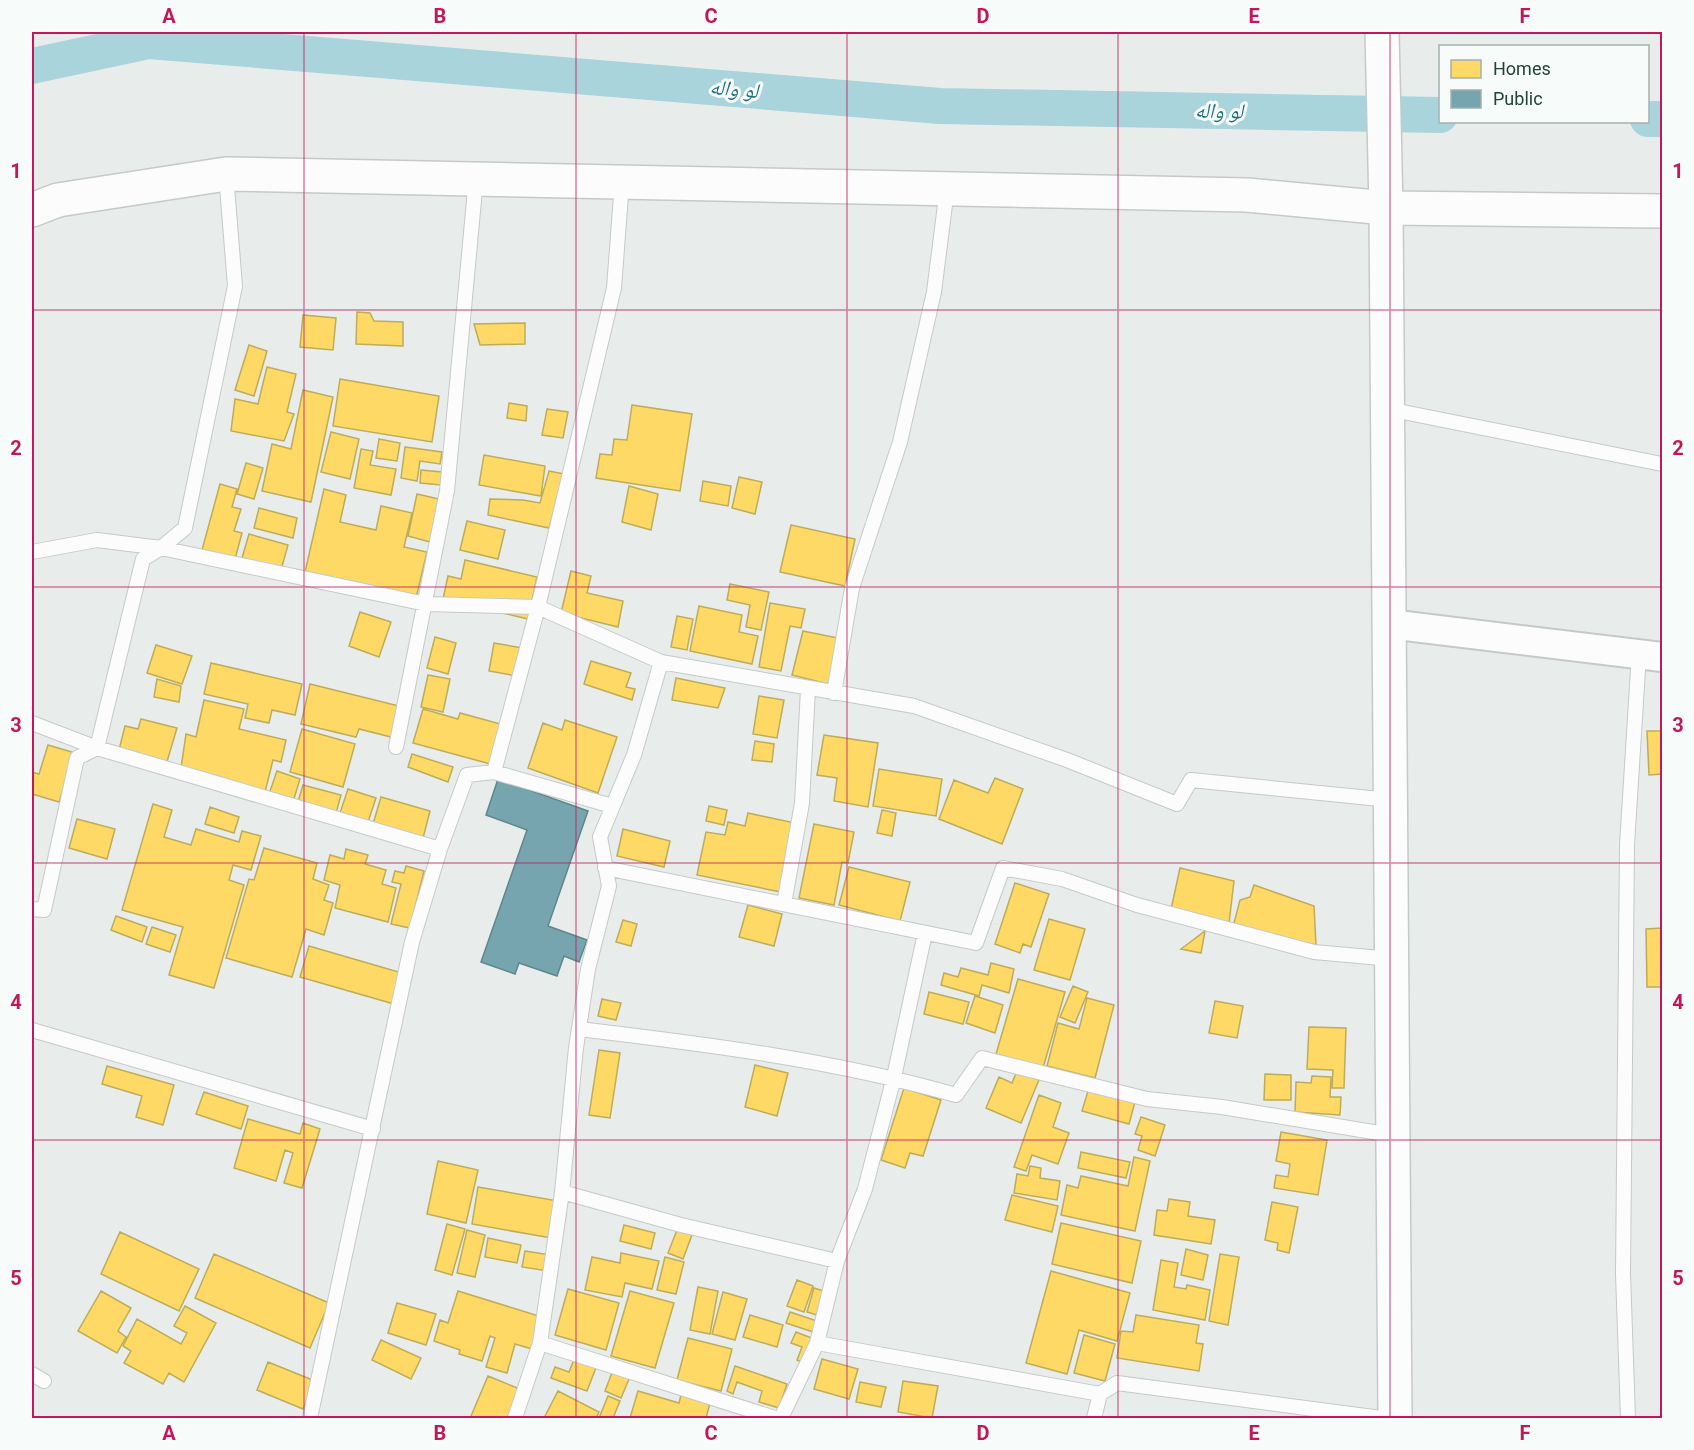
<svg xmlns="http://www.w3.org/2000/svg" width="1694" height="1450" font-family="Roboto,'Noto Naskh Arabic',sans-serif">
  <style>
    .homes { fill: #ffd966; stroke: #bdac59; stroke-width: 1.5 }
    .public { fill: #76a5af; stroke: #5d878c; stroke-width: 1.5 }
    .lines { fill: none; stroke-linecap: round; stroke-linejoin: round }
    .canal { stroke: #a9d4db; stroke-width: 36 }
    .service-casing { stroke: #c5cac8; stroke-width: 16 }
    .minor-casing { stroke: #c5cac8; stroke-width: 32 }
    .tertiary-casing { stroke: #c5cac8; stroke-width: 36 }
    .secondary-casing { stroke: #c3cbc8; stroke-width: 36 }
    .service { stroke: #fcfcfc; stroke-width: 14 }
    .minor { stroke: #fcfcfc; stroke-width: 28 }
    .tertiary { stroke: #fcfcfc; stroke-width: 33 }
    .secondary { stroke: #fcfcfc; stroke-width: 33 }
    .grid { fill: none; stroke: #c2185b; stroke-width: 1.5; stroke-opacity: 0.55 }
    .labels { text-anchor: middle; stroke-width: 6; stroke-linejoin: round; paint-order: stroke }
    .water-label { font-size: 21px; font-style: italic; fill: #1c6f80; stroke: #f7fbf9 }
    .neatline { fill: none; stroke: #c2185b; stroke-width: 2 }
    .grid-label { font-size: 20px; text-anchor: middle; font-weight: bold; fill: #c2185b }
  </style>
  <rect width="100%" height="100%" fill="#e8edeb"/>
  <path class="homes" d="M 357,312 L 370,313 L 374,321 L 403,322 L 403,346 L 356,344 Z
    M 303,315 L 336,318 L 333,350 L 300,347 Z
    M 525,323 L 525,344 L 480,345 L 474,324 Z
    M 249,345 L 267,351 L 254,396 L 235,390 Z
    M 267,367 L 296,374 L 287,412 L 294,414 L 284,441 L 231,431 L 235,399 L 258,404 Z
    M 340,379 L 439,396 L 432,442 L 333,426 Z
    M 303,390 L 333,397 L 311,502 L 262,491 L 272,444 L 291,449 Z
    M 509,403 L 527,406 L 526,421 L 507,418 Z
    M 632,405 L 692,414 L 680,491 L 596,478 L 600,454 L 612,455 L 614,439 L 627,440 Z
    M 547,409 L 568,412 L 563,438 L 542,435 Z
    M 331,432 L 359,439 L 350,479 L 321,472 Z
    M 379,439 L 400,443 L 397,461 L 376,458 Z
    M 405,447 L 442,452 L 440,464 L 420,461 L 417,481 L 401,478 Z
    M 361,449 L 373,451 L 370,465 L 396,469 L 391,495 L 354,488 Z
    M 484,455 L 545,466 L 541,496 L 479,485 Z
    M 246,463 L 263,468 L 254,499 L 237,494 Z
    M 421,470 L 442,472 L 441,485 L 420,483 Z
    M 549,471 L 564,474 L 549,528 L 488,515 L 490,499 L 523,500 L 540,503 Z
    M 739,477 L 762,482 L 755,514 L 732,508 Z
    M 703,481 L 731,486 L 728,506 L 700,501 Z
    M 220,484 L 237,489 L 232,507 L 241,509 L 234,531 L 242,533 L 235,559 L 202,550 Z
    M 629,486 L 658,494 L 651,530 L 622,522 Z
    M 324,489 L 346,495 L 340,522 L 376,530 L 381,506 L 412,513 L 404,547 L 427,552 L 416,598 L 305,572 Z
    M 417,494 L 439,499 L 430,542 L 408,536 Z
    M 259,508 L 297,518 L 293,538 L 254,528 Z
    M 467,521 L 505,530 L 498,559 L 460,550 Z
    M 791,525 L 855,539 L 845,586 L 780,572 Z
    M 249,534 L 288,545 L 281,570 L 242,558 Z
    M 465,560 L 537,577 L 528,619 L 443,599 L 448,576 L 461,579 Z
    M 571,571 L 591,576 L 587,593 L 623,601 L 618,627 L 561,613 Z
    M 730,584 L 769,592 L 761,630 L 746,627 L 750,605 L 727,600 Z
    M 770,603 L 805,609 L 801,628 L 790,626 L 781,671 L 759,667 Z
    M 699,606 L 742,615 L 739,632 L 758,636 L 752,664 L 690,651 Z
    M 360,612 L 391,622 L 379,657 L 349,646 Z
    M 677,616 L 693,619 L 687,650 L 671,647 Z
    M 803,631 L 843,639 L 828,684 L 792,675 Z
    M 435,637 L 456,643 L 448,674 L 427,668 Z
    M 494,643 L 523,648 L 517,676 L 489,671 Z
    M 156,645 L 192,656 L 182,684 L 147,673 Z
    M 591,661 L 631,673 L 626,687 L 635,689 L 632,700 L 584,684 Z
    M 211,663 L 302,684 L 295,715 L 272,710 L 269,723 L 245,718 L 248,704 L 204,694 Z
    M 428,675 L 450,679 L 443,712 L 421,707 Z
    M 676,678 L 725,688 L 718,708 L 672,700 Z
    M 157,679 L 181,686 L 179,702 L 154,697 Z
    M 310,684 L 403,707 L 395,738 L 359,729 L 356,737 L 301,724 Z
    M 759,696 L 784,700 L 777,738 L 753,734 Z
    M 204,700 L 244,709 L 239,729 L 286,740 L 281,762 L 273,760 L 265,792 L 181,768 L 186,734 L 196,737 Z
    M 423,709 L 458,719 L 460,713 L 504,725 L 494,765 L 413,743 Z
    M 141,719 L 177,728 L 166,765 L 119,750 L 125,726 L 138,729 Z
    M 565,720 L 617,737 L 598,793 L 528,768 L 543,723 L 562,730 Z
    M 302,729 L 355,744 L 343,787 L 290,772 Z
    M 1647,731 L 1662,731 L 1662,774 L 1649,775 Z
    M 824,735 L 878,743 L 868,807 L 834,801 L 837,778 L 817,775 Z
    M 755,741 L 774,744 L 772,762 L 752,760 Z
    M 48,745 L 75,753 L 59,802 L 32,794 L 32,772 L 39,774 Z
    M 412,754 L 453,767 L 448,782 L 408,767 Z
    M 879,769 L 942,779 L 936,816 L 873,806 Z
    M 277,771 L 300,779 L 292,805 L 268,797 Z
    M 995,778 L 1023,789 L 1002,844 L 939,819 L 954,780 L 988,793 Z
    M 303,785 L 341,795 L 336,813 L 297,805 Z
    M 348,789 L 376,798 L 367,825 L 339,816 Z
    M 381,797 L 430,811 L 423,838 L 373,824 Z
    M 153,804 L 172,810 L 164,837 L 191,845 L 196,829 L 239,842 L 242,831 L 261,836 L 251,870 L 233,865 L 229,880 L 244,885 L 214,988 L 169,975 L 183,927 L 122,910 Z
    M 709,806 L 727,810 L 724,825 L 706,821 Z
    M 210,807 L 239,817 L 234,833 L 205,824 Z
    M 882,810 L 896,813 L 892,836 L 877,833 Z
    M 748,813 L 795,823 L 781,892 L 697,875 L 706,832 L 725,835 L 728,822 L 745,826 Z
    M 77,819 L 115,829 L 107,859 L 69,848 Z
    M 814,824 L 854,832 L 848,863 L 842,862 L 834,905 L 799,898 Z
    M 623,829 L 670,841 L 664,867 L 617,856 Z
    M 264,848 L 317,863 L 313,879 L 329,885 L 324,900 L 333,903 L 324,935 L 306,929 L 292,977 L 226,958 L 249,879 L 254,880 Z
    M 346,849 L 368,855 L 365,864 L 386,870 L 382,884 L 396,888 L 388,922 L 335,908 L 340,885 L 324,880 L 330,855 L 344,859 Z
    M 406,866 L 424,871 L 410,928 L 391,924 L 401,884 L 392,882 L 395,871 L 404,873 Z
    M 849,867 L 910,882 L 900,921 L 839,905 Z
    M 1180,868 L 1234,881 L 1229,923 L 1170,914 Z
    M 1015,883 L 1049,894 L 1031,947 L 1023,944 L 1020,953 L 995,944 Z
    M 1254,885 L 1314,906 L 1316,945 L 1233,927 L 1240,900 L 1250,897 Z
    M 748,905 L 782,914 L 774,946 L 739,937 Z
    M 116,916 L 147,927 L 142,942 L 111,930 Z
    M 1049,919 L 1085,929 L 1070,980 L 1034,970 Z
    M 623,920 L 637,924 L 631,946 L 616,942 Z
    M 152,927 L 176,935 L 170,952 L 146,944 Z
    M 1662,928 L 1662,987 L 1647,987 L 1646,929 Z
    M 1205,931 L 1201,953 L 1181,949 Z
    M 309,946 L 402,973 L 394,1004 L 300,977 Z
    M 991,963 L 1014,969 L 1009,993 L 982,985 L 979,996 L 941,985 L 944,973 L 958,977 L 961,968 L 988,975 Z
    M 1018,979 L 1065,992 L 1043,1068 L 996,1054 Z
    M 1073,986 L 1088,992 L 1075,1023 L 1060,1017 Z
    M 929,992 L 969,1002 L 963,1024 L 924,1014 Z
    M 975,996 L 1003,1005 L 995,1033 L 966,1023 Z
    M 1087,998 L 1114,1005 L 1095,1078 L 1047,1066 L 1058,1023 L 1079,1029 Z
    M 602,999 L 621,1003 L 616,1020 L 598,1016 Z
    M 1215,1001 L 1243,1006 L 1237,1038 L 1209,1033 Z
    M 1309,1027 L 1346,1028 L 1344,1088 L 1332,1088 L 1333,1070 L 1307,1069 Z
    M 599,1050 L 620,1053 L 610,1118 L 589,1115 Z
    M 755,1065 L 788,1073 L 777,1116 L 745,1107 Z
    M 107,1066 L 174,1085 L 163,1125 L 136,1117 L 142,1096 L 102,1084 Z
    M 1017,1071 L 1039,1080 L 1021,1123 L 986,1108 L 999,1077 L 1012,1083 Z
    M 1265,1074 L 1291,1075 L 1291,1100 L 1264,1100 Z
    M 1312,1076 L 1331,1077 L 1330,1097 L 1341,1097 L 1340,1115 L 1295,1112 L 1296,1082 L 1311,1083 Z
    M 904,1088 L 941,1100 L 923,1156 L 910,1153 L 905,1168 L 881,1160 Z
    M 1088,1091 L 1135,1102 L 1129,1124 L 1082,1111 Z
    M 204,1092 L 248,1106 L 241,1129 L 196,1114 Z
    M 1039,1095 L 1061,1103 L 1053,1127 L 1069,1133 L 1058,1164 L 1032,1155 L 1026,1171 L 1014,1167 Z
    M 1141,1117 L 1165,1125 L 1155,1156 L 1138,1150 L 1142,1136 L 1135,1134 Z
    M 248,1119 L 300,1134 L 303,1123 L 320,1129 L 302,1188 L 284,1183 L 293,1153 L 285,1150 L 276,1181 L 234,1168 Z
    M 1281,1132 L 1327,1140 L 1318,1195 L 1274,1188 L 1276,1175 L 1288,1177 L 1290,1164 L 1276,1161 Z
    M 1081,1152 L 1130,1162 L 1126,1178 L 1078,1168 Z
    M 1134,1157 L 1150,1161 L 1135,1231 L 1061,1215 L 1067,1185 L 1078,1188 L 1081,1176 L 1128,1186 Z
    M 438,1161 L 478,1170 L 466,1223 L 427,1214 Z
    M 1030,1166 L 1041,1168 L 1040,1178 L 1060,1181 L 1057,1200 L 1014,1193 L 1017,1174 L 1028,1176 Z
    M 478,1187 L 558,1201 L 551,1238 L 472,1224 Z
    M 1012,1195 L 1058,1206 L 1052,1232 L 1005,1220 Z
    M 1169,1199 L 1190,1202 L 1188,1216 L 1215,1220 L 1211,1244 L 1154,1235 L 1157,1210 L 1167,1211 Z
    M 1272,1202 L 1298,1207 L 1289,1253 L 1277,1250 L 1278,1243 L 1265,1240 Z
    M 1061,1223 L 1141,1241 L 1132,1283 L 1052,1264 Z
    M 447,1224 L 465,1229 L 452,1275 L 435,1270 Z
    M 624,1225 L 655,1233 L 651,1249 L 620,1241 Z
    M 467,1230 L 485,1235 L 475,1277 L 457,1273 Z
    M 677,1230 L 692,1235 L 683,1259 L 668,1253 Z
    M 120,1232 L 199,1269 L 179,1311 L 101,1274 Z
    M 488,1238 L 521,1245 L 517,1263 L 485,1257 Z
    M 1186,1249 L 1208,1255 L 1203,1280 L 1181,1275 Z
    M 525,1251 L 551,1255 L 548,1271 L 522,1267 Z
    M 621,1253 L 659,1261 L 652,1289 L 625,1283 L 622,1297 L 585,1290 L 592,1257 L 620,1263 Z
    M 214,1254 L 329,1303 L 310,1348 L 195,1298 Z
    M 1220,1254 L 1239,1257 L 1228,1325 L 1209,1321 Z
    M 665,1257 L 684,1262 L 676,1294 L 657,1290 Z
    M 1161,1260 L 1178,1263 L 1174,1287 L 1186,1289 L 1187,1285 L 1210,1290 L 1205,1320 L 1153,1310 Z
    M 1051,1271 L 1130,1293 L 1117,1341 L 1079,1330 L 1067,1374 L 1026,1363 Z
    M 797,1280 L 813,1286 L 804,1312 L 787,1306 Z
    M 698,1287 L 718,1291 L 710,1334 L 690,1330 Z
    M 814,1288 L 827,1292 L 820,1316 L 807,1312 Z
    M 568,1289 L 619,1303 L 606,1350 L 555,1335 Z
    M 101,1291 L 131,1308 L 118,1331 L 126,1337 L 117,1353 L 78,1331 Z
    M 458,1291 L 542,1317 L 532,1349 L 515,1344 L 507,1373 L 486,1367 L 495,1338 L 490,1336 L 482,1361 L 459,1354 L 460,1350 L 434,1341 L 440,1320 L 448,1323 Z
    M 630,1291 L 674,1303 L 655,1368 L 611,1356 Z
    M 723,1292 L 747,1299 L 735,1340 L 712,1334 Z
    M 397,1303 L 436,1314 L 426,1345 L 388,1333 Z
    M 185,1306 L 216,1323 L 184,1382 L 169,1373 L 163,1384 L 124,1363 L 131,1351 L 123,1346 L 137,1319 L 181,1344 L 187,1333 L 174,1326 Z
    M 790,1312 L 817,1321 L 813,1332 L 786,1323 Z
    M 750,1315 L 783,1325 L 777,1347 L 743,1337 Z
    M 1136,1315 L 1199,1325 L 1196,1343 L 1203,1344 L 1199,1371 L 1117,1358 L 1121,1331 L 1133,1332 Z
    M 796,1332 L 814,1339 L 804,1363 L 797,1360 L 802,1347 L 791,1343 Z
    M 1084,1335 L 1115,1344 L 1105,1381 L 1074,1373 Z
    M 688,1338 L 732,1349 L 721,1391 L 677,1380 Z
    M 381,1340 L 421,1358 L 411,1379 L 372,1360 Z
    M 575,1357 L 597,1365 L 587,1391 L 551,1378 L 555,1367 L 569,1372 Z
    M 822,1359 L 858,1369 L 849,1399 L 814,1389 Z
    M 268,1362 L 315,1381 L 303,1409 L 257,1390 Z
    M 735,1366 L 787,1384 L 779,1408 L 759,1402 L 762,1391 L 737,1382 L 733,1394 L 727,1391 Z
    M 613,1370 L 630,1377 L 621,1398 L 605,1391 Z
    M 488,1376 L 522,1390 L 511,1418 L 476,1418 L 471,1416 Z
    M 903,1381 L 938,1386 L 932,1418 L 898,1412 Z
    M 860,1382 L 886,1387 L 881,1407 L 856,1402 Z
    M 558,1391 L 599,1412 L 596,1418 L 544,1418 Z
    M 638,1391 L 679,1403 L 681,1395 L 710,1403 L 706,1418 L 630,1418 Z
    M 608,1396 L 620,1401 L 613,1418 L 599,1418 Z"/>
  <path class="public" d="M 498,779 L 588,811 L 548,926 L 587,940 L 579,962 L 564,956 L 557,976 L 519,963 L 515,974 L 481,962 L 527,830 L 486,815 Z"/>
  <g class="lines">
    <path class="canal" d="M 32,66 L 149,41 L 940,106 L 1440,115
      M 1648,119 L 1662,119"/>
    <defs>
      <path id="service" d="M 1388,409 L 1662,464
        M 32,552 L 97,540 L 161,548 L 426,604 L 538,607 L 661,662 L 914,706 L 1067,760 L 1177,804 L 1191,780 L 1390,800
        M 834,693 L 852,588 L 900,442 L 934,292 L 947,189
        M 32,723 L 97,748 L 143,559 L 161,548 L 185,528 L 235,286 L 226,174
        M 396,747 L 447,491 L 476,179
        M 494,772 L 538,607 L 614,288 L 622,182
        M 605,868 L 976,943 L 1003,868 L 1062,879 L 1137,905 L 1314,952 L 1392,959
        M 784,904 L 802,803 L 808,689
        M 32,909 L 44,910 L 77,758 L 97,748 L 440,849
        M 579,1029 C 705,1044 833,1060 956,1095 L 982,1058 L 1147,1099 L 1222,1107 L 1391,1135
        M 32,1030 L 373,1129
        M 562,1192 L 681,1225 L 837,1261
        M 540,1343 L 775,1418
        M 817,1343 L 1100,1394 L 1117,1383 L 1381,1418
        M 32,1374 L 44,1381
        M 310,1418 L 412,942 L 440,849 L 467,775 L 494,772 L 612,806
        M 515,1418 L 540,1343 L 562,1192 L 576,1048 L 588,969 L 609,886 L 600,837 L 634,755 L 661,662
        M 781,1418 L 817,1343 L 837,1261 L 865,1189 L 894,1077 L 925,933
        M 1094,1418 L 1100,1394
        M 1628,1418 L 1623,1274 L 1627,845 L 1639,654"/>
      <path id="minor" d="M 1389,624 L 1662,657"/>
      <path id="tertiary" d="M 32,210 L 58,200 L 226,174 L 1247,195 L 1386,208 L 1662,211"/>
      <path id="secondary" d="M 1382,32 L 1386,208 L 1395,1418"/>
    </defs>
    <use href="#service" class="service-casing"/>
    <use href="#minor" class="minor-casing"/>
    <use href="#tertiary" class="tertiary-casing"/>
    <use href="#secondary" class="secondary-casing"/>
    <use href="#service" class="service"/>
    <use href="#minor" class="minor"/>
    <use href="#tertiary" class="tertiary"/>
    <use href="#secondary" class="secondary"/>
  </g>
  <path class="grid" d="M 304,32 L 304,1418M 576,32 L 576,1418M 847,32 L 847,1418M 1118,32 L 1118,1418M 1390,32 L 1390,1418M 32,310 L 1662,310M 32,587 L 1662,587M 32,863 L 1662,863M 32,1140 L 1662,1140"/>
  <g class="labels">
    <g class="water-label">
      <text transform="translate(734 89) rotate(5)" y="7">لو واله</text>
      <text transform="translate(1219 111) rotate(1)" y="7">لو واله</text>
    </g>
  </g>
  <rect width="1694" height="1450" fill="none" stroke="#f7fbf9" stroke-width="66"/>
  <rect x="1439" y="45" width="210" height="78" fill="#f7fbf9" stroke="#a3b1ad" stroke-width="1.5"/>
  <rect x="1451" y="60" width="30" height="18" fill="#ffd966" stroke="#a3b1ad" stroke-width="1.5"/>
  <text x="1493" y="75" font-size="18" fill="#24423a">Homes</text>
  <rect x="1451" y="90" width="30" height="18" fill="#76a5af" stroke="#a3b1ad" stroke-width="1.5"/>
  <text x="1493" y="105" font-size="18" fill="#24423a">Public</text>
  <rect x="33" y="33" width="1628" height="1384" class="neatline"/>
  <g class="grid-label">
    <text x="169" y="23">A</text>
    <text x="440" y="23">B</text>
    <text x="711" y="23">C</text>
    <text x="983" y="23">D</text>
    <text x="1254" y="23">E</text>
    <text x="1525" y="23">F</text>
    <text x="16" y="178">1</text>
    <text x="1678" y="178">1</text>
    <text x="16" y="455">2</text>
    <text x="1678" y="455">2</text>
    <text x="16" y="732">3</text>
    <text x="1678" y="732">3</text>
    <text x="16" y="1009">4</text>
    <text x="1678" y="1009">4</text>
    <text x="16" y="1285">5</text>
    <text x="1678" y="1285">5</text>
    <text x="169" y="1440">A</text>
    <text x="440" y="1440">B</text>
    <text x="711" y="1440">C</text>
    <text x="983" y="1440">D</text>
    <text x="1254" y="1440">E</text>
    <text x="1525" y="1440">F</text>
  </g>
</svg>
